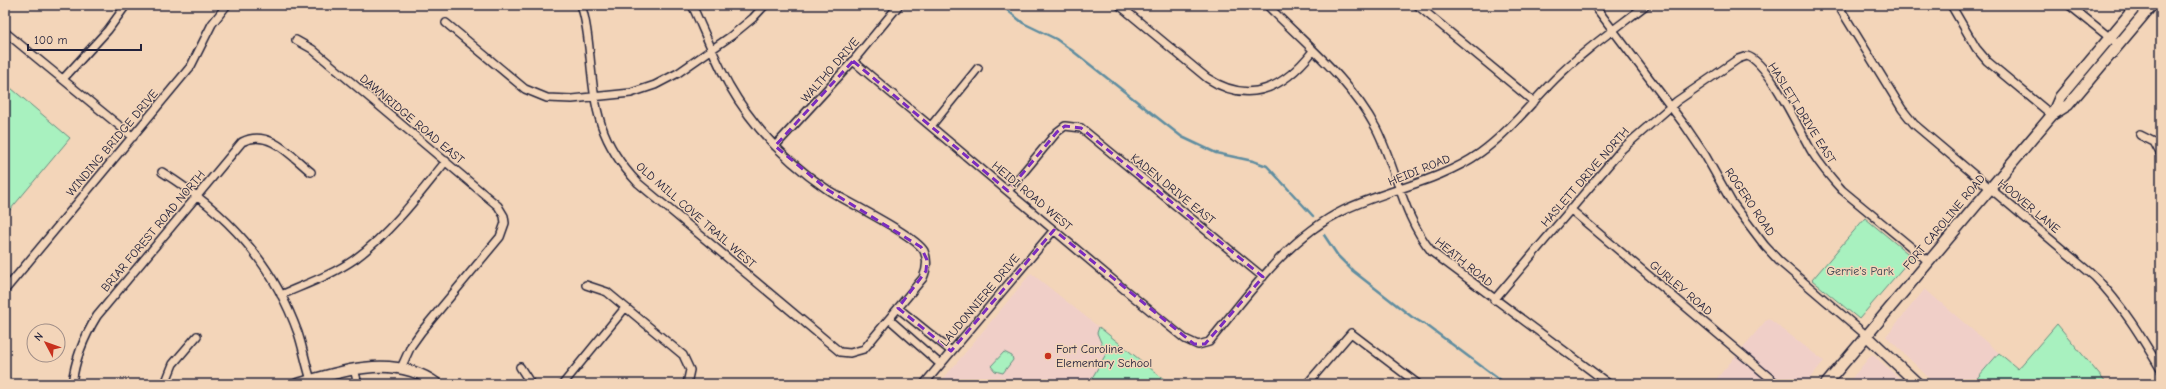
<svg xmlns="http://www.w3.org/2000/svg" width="2166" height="389" font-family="'Comic Neue',sans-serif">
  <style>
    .built { fill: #f0cfc8 }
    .green { fill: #a8f1bf; stroke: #658a7d }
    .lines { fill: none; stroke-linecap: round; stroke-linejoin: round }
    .stream { stroke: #5e8da0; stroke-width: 2.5 }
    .street-casing { stroke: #22223b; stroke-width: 10 }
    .secondary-casing { stroke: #22223b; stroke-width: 13 }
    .street { stroke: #f3d5b9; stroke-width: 7 }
    .secondary { stroke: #f3d5b9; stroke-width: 10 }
    .marked { fill: none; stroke: #7b2cbf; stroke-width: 3; stroke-dasharray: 8 5; stroke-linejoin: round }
    .poi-dot { fill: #c8321e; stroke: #f3d5b9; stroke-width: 1.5 }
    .labels { text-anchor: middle; stroke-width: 3; stroke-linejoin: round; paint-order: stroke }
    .street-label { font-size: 12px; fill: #22223b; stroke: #f3d5b9 }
    .park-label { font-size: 12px; fill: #36414f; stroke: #f3d5b9 }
    .poi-label { font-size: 12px; fill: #22223b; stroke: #f3d5b9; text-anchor: start }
  </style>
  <rect width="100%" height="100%" fill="#f3d5b9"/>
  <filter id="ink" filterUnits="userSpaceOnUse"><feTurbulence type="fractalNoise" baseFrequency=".025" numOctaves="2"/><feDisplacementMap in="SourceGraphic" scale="8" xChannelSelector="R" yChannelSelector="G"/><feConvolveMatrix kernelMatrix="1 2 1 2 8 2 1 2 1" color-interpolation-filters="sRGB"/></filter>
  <g filter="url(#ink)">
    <path class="built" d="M 1031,273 L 1170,384 L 939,384 Z
      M 1925,289 L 1999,353 L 1972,384 L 1933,384 L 1926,375 L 1886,336 Z
      M 1768,318 L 1824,361 L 1805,384 L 1712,384 Z
      M 1872,354 L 1899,378 L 1904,384 L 1847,384 Z"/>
    <path class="green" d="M 5,83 L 70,138 L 5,216 Z
      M 1865,218 L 1912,257 L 1859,319 L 1812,280 Z
      M 2057,324 L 2107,384 L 1972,384 L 1999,353 L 2018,369 Z
      M 1099,327 L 1170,384 L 1093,384 L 1092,378 L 1106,354 L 1097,333 Z
      M 1004,352 L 1012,356 L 1013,360 L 1003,373 L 995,371 L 991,366 Z"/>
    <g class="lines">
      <path class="stream" d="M 1001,5 L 1023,23 L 1056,39 L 1074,52 L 1182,137 L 1216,153 L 1253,161 L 1267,166 L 1313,216
        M 1324,235 L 1338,256 L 1353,271 L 1412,317 L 1429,327 L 1505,384"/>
      <defs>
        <path id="street" d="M 581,5 C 587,22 588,39 590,57 C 595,110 599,142 638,183 L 840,352 L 850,353 L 864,349 L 923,278 C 927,269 928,260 924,251 C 915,235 847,202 828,190 C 788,163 753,127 729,85 C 715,59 704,31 692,5
          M 1119,5 L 1207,78 C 1250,106 1284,88 1313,51
          M 1267,5 C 1305,44 1350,79 1376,128 C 1397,169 1402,216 1432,252 L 1609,384
          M 1417,5 L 1534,102
          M 1594,5 L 1686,127 L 1705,155 L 1731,201 L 1765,246 L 1779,261 L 1867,336
          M 1838,5 L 1902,109 L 1914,124 L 2095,277 C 2122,305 2141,336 2161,370
          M 1951,5 L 1976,48 L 1987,61 L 2052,115
          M 2069,5 L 2119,45
          M 446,23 L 525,89 L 547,98 L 572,99 L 631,93 L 655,85 L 678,73 L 731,36 L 753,18 L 765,5
          M 5,32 L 133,137
          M 296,40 L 312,49 L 498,206 L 504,216 L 505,223 L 500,237 L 421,332 L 411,346 L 401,368
          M 853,61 L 1125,290 L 1185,339 L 1198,345 L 1209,342 C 1249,294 1287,238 1344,210 C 1388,189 1439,182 1480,153 C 1509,132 1530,104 1555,79 C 1583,51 1615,29 1646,5
          M 63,79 L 108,30 L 124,8
          M 931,126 L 978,68
          M 2140,135 L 2154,142 L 2161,155
          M 775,146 L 853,61 L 899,5
          M 162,172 C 226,212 272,261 298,333 C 303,348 306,365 311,380
          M 1008,191 L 1057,132 L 1065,126 L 1081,128 L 1263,277
          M 1570,209 L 1777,384
          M 586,285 L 607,292 L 683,355 L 690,370 L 687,384
          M 5,290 L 191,66 L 212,24 L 227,5
          M 281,295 C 306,284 332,275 355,259 C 391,232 418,196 446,161
          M 1494,300 L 1622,149 L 1677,101 L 1738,59 L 1747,56 C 1768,61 1800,132 1812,152 C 1821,166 1831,178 1842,190 L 1928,261
          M 898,308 L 951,351
          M 889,319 L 940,364
          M 520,367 L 531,384
          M 354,369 L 358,384
          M 72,384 C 75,359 84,337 97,316 L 242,142 C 269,128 291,156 311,172
          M 165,384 L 173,364 L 197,336
          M 563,384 L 625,308
          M 924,384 L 1054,230
          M 1307,384 L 1351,333 L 1418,384"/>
        <path id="secondary" d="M 2052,115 L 2068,105 L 2152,5
          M 1867,336 L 1918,384
          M 297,384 C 343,371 394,353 437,384
          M 1826,384 L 2052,115 L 2060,97 L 2137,5"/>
      </defs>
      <use href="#street" class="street-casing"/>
      <use href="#secondary" class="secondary-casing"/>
      <use href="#street" class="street"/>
      <use href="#secondary" class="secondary"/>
    </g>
  </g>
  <path class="marked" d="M 853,61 L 1008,191 L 1057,132 L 1065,126 L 1081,128 L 1263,277 L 1205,344 L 1194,344 L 1054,230 L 951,351 L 898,308 L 926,271 L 927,260 L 921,247 L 828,190 L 775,146 Z"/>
  <circle class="poi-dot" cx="1048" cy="356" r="4"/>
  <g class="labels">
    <g class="street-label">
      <text transform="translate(830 70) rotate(-49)" y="4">WALTHO DRIVE</text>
      <text transform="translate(1802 113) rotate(58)" y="4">HASLETT DRIVE EAST</text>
      <text transform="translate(412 119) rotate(40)" y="4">DAWNRIDGE ROAD EAST</text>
      <text transform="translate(112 143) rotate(-50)" y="4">WINDING BRIDGE DRIVE</text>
      <text transform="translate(1419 170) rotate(-22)" y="4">HEIDI ROAD</text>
      <text transform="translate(1585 177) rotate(-49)" y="4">HASLETT DRIVE NORTH</text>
      <text transform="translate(1173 189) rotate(39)" y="4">KADEN DRIVE EAST</text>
      <text transform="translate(1032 196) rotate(40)" y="4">HEIDI ROAD WEST</text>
      <text transform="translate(1750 202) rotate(56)" y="4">ROGERO ROAD</text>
      <text transform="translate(2029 206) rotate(40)" y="4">HOOVER LANE</text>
      <text transform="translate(696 215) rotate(41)" y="4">OLD MILL COVE TRAIL WEST</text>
      <text transform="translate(1944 222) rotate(-50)" y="4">FORT CAROLINE ROAD</text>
      <text transform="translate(153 231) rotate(-50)" y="4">BRIAR FOREST ROAD NORTH</text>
      <text transform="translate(1464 262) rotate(39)" y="4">HEATH ROAD</text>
      <text transform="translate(1681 288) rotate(40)" y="4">GURLEY ROAD</text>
      <text transform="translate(980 300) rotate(-50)" y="4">LAUDONNIERE DRIVE</text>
    </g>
    <g class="park-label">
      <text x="1860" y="275">Gerrie's Park</text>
    </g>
    <g class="poi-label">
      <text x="1056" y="353">Fort Caroline<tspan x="1056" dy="14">Elementary School</tspan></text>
    </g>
  </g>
  <rect width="2166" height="389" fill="none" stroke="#f3d5b9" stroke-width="20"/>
  <rect x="10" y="10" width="2146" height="369" fill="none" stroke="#22223b" stroke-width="1.5" filter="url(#ink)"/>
  <g transform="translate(46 343) rotate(311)"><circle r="19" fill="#f3d5b9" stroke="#9f8d87"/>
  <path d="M0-3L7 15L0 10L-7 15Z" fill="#c8321e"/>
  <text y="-6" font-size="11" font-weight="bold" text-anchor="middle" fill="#22223b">N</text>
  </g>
  <path d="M28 44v6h113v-6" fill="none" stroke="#22223b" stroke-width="2"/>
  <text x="34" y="44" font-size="12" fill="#22223b" stroke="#f3d5b9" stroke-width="3" paint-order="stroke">100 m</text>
</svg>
